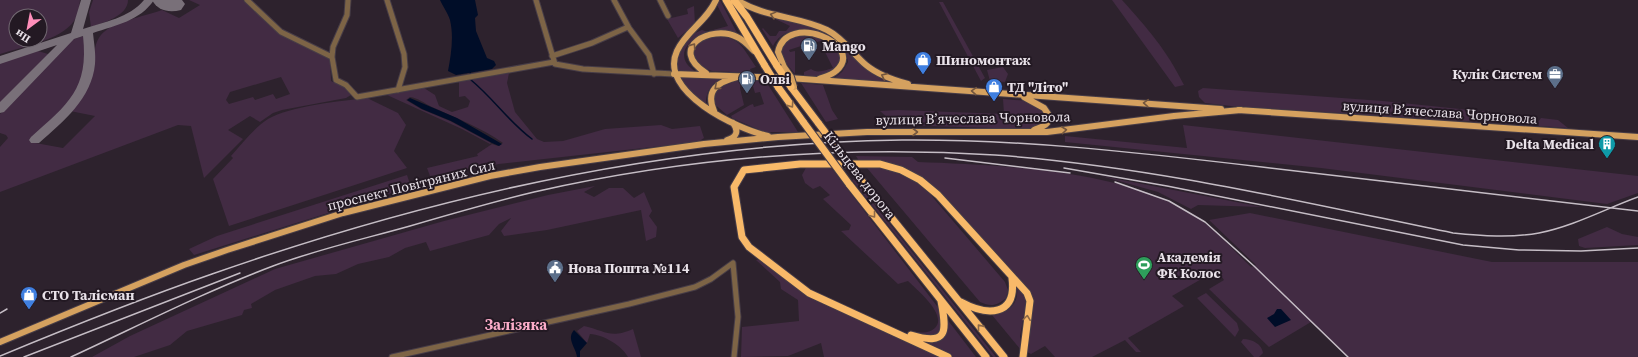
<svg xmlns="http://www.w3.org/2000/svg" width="1638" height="357" font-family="'Source Serif 4',serif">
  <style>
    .green { fill: #422b43; fill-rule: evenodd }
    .water { fill: #000d28 }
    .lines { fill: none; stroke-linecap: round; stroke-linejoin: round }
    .stream { stroke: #000d28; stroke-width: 1.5 }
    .taxiway { fill: #797079; fill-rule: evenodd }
    .runway { fill: #797079; fill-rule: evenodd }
    .minor-casing { stroke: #473d47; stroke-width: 7 }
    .major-casing { stroke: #473d47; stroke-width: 8 }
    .highway-casing { stroke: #473d47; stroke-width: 9 }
    .minor { stroke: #7d6446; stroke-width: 5 }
    .major { stroke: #d5a15f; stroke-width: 6 }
    .highway { stroke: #f8b969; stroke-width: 7 }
    .rail { stroke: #c5bdc5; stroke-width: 1.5 }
    .major-bridge-casing { stroke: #473d47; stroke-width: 8; stroke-linecap: butt }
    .highway-bridge-casing { stroke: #473d47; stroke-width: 9; stroke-linecap: butt }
    .major-bridge { stroke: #d5a15f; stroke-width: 6 }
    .highway-bridge { stroke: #f8b969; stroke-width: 7 }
    .oneway { stroke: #73563e }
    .oneway2 { stroke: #8e6946 }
    .labels { text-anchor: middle; stroke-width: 4; stroke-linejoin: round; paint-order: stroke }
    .poi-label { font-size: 14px; font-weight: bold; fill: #e9e2e9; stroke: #231923; text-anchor: start }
    .street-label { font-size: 14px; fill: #e9e2e9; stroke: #231923 }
    .neighbourhood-label { font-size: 15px; font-weight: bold; fill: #fcacc9; stroke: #231923 }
  </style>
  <rect width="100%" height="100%" fill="#2d222d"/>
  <path class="green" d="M 0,0 L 80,0 C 79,7 79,15 74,21 C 61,40 22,47 0,54 ZM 16,16 L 40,16 L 40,40 L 16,40 Z
    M 93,0 L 128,0 C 128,16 103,23 91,27 L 89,12 Z
    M 189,0 L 243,0 L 278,33 L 330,59 L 331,81 L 346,88 L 351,95 L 346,98 L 282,110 L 273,113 L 260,122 L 250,116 L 228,130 L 243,139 L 204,178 L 191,126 L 178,125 L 0,192 L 0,147 L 8,138 L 6,135 L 0,133 L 0,114 L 72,40 L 83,36 C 89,70 82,92 57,117 C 48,125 38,133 30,142 L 63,148 L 95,116 L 70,111 C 79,101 86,90 91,77 C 98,58 88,42 109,28 C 120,21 148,15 162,10 L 179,18 L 200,5 ZM 281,77 L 290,94 L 276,99 L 273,94 L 255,100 L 253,97 L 229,104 L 226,100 L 230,92 Z
    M 719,0 L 720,0 L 738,35 L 727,31 L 713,30 L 728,26 L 717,5 Z
    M 1112,0 L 1122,0 C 1148,29 1166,49 1184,85 L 1175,87 Z
    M 939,2 L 943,2 L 985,78 L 981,81 Z
    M 694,6 L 695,24 L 678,38 L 667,19 L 688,14 L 687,9 Z
    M 769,16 L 810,27 L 833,36 L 892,82 L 833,79 L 842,72 L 848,62 C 846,29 787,16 773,46 L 762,29 L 763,28 L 770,36 L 776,36 L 779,31 L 786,31 L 790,26 Z
    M 702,30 L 708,32 C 695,37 677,48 687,64 C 689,67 694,70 696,73 L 675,71 C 677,52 682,37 702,30 Z
    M 802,34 L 828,40 L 810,43 L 789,50 L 790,52 L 795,51 L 795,74 L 786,63 L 781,50 C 785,40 792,37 802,34 Z
    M 710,36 C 740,36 740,44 756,67 L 750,69 L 752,73 L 712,71 L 696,66 L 693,48 L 696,43 Z
    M 830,43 L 843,54 L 836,71 L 818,77 L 804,75 L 804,72 L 811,69 C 817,74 826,70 833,68 L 822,46 Z
    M 38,51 L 48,54 L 48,56 L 0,104 L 0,63 Z
    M 1003,67 L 1008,74 L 1005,82 L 990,81 L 987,70 Z
    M 509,73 L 507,83 L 515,112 L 537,139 L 544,142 L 563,141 L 605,129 L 661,125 L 672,129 L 700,126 L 704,138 L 698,142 L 499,164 L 430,176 L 427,168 L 478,156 L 477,154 L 492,144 L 498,146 L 503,143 C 482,128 456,118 432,107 C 424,103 418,98 410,97 L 406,100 L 421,109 L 450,121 L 491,143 L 490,144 L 462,129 L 387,95 L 386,93 L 424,88 L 435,95 L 439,106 L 452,112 L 468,107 L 470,101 L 465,96 L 459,97 L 459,81 Z
    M 680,77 L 724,78 C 712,82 705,92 706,105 L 679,80 Z
    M 739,79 L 741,80 L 740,88 L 744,105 L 727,115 L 712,102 C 714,86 725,83 739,79 Z
    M 749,79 L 765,80 L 798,132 L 764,132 L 732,118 L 731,116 L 750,105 L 753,104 L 754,107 L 764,104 L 760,92 L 755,93 L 752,83 L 748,84 L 747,80 Z
    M 801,83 L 823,85 L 832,110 L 838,119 L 826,122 Z
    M 1203,88 L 1383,101 L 1508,114 L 1513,124 L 1231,106 L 1205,103 L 1199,97 L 1198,91 Z
    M 367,98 L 398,113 L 406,125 L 394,151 L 407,168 L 229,226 L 213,179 L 233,158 L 231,156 C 242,144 254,128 268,119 C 290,106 341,101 367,98 Z
    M 1003,99 L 1029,101 L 1042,109 L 1043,119 C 1038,127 1032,128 1024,129 L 896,125 L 880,111 L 898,110 L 1004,114 Z
    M 1541,118 L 1558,120 L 1568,128 L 1539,126 L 1538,122 Z
    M 1183,125 L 1638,176 L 1638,193 L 1607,204 L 1321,168 L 1065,142 L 1065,136 L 1187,148 Z
    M 856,156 L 912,157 L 918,162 C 999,165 1131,170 1198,218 C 1218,232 1234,251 1251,267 L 1256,265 L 1209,220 L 1250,213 L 1492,262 L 1638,262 L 1638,357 L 1349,357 L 1311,322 L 1269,347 L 1209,289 L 1224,280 L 1217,270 L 1172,296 L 1184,306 L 1128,338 L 1141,352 L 1136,352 L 1125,340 L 1092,357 L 1055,357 L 1045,346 L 1031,354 L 1027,352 L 1033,306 L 1031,293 L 1016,275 L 929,182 C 904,165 889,163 859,161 Z
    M 829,165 L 976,357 L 824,357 L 821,343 L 788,356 L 741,357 L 742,327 L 799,321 L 798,300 L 781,289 L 780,282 L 756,260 L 761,259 L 809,296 L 908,341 L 917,332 C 924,333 929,333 935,328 C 948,315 917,290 908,281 L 898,284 L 841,231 L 849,230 L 851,225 L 823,199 L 830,195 L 820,186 L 813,189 L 805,183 L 802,175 L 807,166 Z
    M 867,168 L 882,168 L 895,172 L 917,183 L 930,194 L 1005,282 L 1008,290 L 1006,298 C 997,306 991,307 980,302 Z
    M 407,175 L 411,187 L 194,255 L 189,249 L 217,236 Z
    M 1101,176 L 1262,207 L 1198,205 L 1191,209 L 1158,192 Z
    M 854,179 L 996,357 L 993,357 L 852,180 Z
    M 595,186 L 584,192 L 594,197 L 609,188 L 623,188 L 634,198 L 644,192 L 652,211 L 649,216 L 657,227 L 656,237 L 646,241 L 641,210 L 547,230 L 504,236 L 501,231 L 511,218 L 499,224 L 489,235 L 430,251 L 426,242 L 405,248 L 389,257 L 358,264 L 336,274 L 315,276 L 275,290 L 251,304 L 252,308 L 244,310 L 242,315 L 187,331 L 170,345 L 134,357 L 92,357 L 130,336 L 275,269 L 444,221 L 548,195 Z
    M 1607,227 L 1622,234 L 1638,237 L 1638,245 L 1585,248 L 1579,246 L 1578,239 Z
    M 1017,287 L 1025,296 L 1026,305 L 1020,336 L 1021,350 L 992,315 C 1008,313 1019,305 1017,287 Z
    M 1206,293 L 1237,323 L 1239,330 L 1235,337 L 1197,298 Z
    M 584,326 C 606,331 610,339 633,329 L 641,357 L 628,357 C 621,345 604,335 590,334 L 587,343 L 577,331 Z
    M 1243,339 C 1252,339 1262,344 1263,353 L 1259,357 L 1254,357 L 1241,342 Z"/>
  <path class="water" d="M 440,0 L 475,0 L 478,15 L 475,18 L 476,31 L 487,58 L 494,61 L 496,65 L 492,69 L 456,75 L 448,71 C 451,55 454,37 450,20 C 448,13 443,7 440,0 Z
    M 410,98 L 457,118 L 502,144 L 499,146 L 492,143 L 451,121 L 422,109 L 407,100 Z
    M 1277,309 L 1281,309 L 1291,320 L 1275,327 L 1267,318 L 1274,314 Z
    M 574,330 L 587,343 L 580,351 L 580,357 L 577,357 C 576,348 566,339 574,330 Z"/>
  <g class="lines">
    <path class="stream" d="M 470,71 L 471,80 C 493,98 509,122 532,139"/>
    <path class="taxiway" d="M 81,0 L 91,0 L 83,29 C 104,22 129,18 144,0 L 154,0 C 140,21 116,25 93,33 C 94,43 96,54 95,64 C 92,98 63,122 39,143 L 31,143 L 29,140 L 31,137 C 68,104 89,89 83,36 L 74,39 L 4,112 L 0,113 L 0,102 L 57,45 L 0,64 L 0,56 L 71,33 Z"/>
    <path class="runway" d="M 152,0 L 182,0 L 185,4 L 181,10 C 169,13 158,11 152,0 Z"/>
    <defs>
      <path id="minor" d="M 247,0 L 281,32 L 332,57
        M 348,0 L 347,15 L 333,47 L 332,57 L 336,80 L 346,85 L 357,97 L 554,62
        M 387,0 L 404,54 L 405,67 L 398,90
        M 536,0 L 555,64 L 583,69 L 674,74
        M 614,0 L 629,28 L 649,55 L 654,74
        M 660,0 L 668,16
        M 552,56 L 592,43 L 628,27
        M 392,357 L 629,304 L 695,287 L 711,279 L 733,263 L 738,317 L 734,357"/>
      <path id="major" d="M 716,0 C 707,21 686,31 677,51 C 658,92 737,129 768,136
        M 737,0 C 765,18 798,16 827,30 C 843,38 853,54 866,65 C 878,75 893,80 908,84
        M 784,67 L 778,52 C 786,11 867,44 836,71 C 832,75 824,77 819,79
        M 706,73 C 667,48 711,24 737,37 C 744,40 749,46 754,51
        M 674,74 L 789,78 L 1221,109
        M 1024,97 L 1044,108 L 1050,117 C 1048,126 1041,127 1034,130
        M 1238,110 L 1638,137
        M 714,111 C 705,90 718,82 737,77
        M 727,140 C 737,137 739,131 733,123
        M 0,342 L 184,265 L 227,250 L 343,213 L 490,176 L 540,167 L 704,144 L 778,137 L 867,132 L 1047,132 L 1174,116 L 1241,110"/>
      <path id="highway" d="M 726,0 L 765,66
        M 734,0 L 747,17 L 777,66
        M 778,87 L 804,123
        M 791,87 L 819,124
        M 849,184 L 986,357
        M 865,185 L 1004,357
        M 961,302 C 987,316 1017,317 1012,278
        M 911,335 C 948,346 947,332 941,301
        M 948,357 L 809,293 L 749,247 L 742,237 L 734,187 L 744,170 L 800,164 L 880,164 L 901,170 L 920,180 L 938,195 L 1027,293 L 1030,301 L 1023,357"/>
    </defs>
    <use href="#minor" class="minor-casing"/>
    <use href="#major" class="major-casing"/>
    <use href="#highway" class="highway-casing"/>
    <use href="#minor" class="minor"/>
    <use href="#major" class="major"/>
    <use href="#highway" class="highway"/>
    <path class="rail" d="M 945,158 L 1070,173
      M 1064,168 L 1167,186 L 1463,245 L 1519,250 L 1581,251 L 1638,248
      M 1115,182 L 1169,201 L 1205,222 L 1254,266 L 1348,357
      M 0,313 L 7,309
      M 0,356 C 70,327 140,299 212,274 C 434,196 666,143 902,140 C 1023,139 1143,153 1262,167 C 1387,182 1513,196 1638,211
      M 24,357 L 240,273
      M 71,357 C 138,326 204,292 273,266 C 318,249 364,239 410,226 C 451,214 492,202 534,192 C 685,158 841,145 995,155 C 1150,166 1302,202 1453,233 C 1482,236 1511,238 1539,233 C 1574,226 1605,209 1638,197"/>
    <defs>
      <path id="major-bridge" d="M 784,67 L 791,77 L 794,87"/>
      <path id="highway-bridge" d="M 765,66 L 778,87
        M 777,66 L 791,87
        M 804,123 L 849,184
        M 819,124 L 865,185"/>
    </defs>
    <use href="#major-bridge" class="major-bridge-casing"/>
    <use href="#highway-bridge" class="highway-bridge-casing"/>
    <use href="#major-bridge" class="major-bridge"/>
    <use href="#highway-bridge" class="highway-bridge"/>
  </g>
  <defs><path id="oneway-chevron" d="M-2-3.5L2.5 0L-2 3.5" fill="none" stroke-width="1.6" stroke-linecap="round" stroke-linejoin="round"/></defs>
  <g class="oneway">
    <use href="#oneway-chevron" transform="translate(773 15) rotate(-165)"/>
    <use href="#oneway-chevron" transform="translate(693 46) rotate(-55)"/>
    <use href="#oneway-chevron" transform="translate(884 76) rotate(-156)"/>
    <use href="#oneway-chevron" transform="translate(717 87) rotate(139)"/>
    <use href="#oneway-chevron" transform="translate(974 91) rotate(-176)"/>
    <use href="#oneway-chevron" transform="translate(1146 103) rotate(-176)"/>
    <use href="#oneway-chevron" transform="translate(1064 130) rotate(-6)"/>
    <use href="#oneway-chevron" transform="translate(915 132)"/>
  </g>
  <g class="oneway2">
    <use href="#oneway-chevron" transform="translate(791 105) rotate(55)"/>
    <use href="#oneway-chevron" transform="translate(873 215) rotate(52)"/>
    <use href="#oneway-chevron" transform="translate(1027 318) rotate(-83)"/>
    <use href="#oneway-chevron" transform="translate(980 327) rotate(-129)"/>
  </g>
  <defs>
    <symbol id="fuel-pin" viewBox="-11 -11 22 30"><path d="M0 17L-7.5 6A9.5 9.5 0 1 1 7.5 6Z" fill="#5c6f8a" stroke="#231923"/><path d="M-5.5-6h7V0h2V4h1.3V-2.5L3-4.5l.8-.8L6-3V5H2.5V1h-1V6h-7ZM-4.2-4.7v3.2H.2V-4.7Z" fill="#fff"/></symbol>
    <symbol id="shop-pin" viewBox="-11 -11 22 30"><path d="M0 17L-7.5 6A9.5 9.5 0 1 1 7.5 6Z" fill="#3f7fe0" stroke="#231923"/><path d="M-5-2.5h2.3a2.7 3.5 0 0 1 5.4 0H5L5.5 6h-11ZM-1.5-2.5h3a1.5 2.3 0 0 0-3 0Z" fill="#fff"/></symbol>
    <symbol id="office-pin" viewBox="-11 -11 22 30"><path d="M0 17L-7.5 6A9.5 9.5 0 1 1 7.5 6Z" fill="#5c6f8a" stroke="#231923"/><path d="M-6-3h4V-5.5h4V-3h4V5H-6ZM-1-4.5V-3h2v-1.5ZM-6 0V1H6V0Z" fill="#fff"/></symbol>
    <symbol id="building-pin" viewBox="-11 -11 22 30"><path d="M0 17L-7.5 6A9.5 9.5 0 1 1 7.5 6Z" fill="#0f9aa8" stroke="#231923"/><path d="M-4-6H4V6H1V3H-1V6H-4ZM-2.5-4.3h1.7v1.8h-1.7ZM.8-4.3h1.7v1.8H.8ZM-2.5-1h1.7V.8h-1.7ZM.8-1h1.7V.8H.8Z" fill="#fff"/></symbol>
    <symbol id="stadium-pin" viewBox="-11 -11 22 30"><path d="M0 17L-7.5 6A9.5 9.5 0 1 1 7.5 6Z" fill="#2e9e5b" stroke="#231923"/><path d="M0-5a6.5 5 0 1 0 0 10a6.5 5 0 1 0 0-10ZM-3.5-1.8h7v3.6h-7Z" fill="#fff"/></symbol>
    <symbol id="civic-pin" viewBox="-11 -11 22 30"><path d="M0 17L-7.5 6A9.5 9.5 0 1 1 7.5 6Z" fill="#5c6f8a" stroke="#231923"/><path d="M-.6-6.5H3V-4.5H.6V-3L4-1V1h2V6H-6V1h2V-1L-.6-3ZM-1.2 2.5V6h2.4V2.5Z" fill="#fff"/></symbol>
  </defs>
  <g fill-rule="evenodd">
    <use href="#fuel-pin" x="799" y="36" width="20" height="27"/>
    <use href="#shop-pin" x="913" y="50" width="20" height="27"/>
    <use href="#office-pin" x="1545" y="64" width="20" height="27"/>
    <use href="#fuel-pin" x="737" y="69" width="20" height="27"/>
    <use href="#shop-pin" x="984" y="77" width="20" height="27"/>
    <use href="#building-pin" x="1597" y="134" width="20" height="27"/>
    <use href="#stadium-pin" x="1134" y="255" width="20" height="27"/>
    <use href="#civic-pin" x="545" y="258" width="20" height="27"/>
    <use href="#shop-pin" x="19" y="285" width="20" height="27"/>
  </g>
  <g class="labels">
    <g class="poi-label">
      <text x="822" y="51">Mango</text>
      <text x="936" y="65">Шиномонтаж</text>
      <text x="1542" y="79" text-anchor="end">Кулік Систем</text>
      <text x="760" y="84">Олві</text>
      <text x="1007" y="92">ТД "Літо"</text>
      <text x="1594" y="149" text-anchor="end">Delta Medical</text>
      <text x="1157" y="262">Академія<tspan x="1157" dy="16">ФК Колос</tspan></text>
      <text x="568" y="273">Нова Пошта №114</text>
      <text x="42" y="300">СТО Талісман</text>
    </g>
    <g class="street-label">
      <text transform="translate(1440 112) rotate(4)" y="5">вулиця Вʼячеслава Чорновола</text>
      <text transform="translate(973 118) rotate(-1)" y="5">вулиця Вʼячеслава Чорновола</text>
      <text transform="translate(860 175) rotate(52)" y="5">Кільцева дорога</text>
      <text transform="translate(411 185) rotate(-14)" y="5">проспект Повітряних Сил</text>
    </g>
    <g class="neighbourhood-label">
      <text x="516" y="330">Залізяка</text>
    </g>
  </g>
  <g transform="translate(28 28) rotate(212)"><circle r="19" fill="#231923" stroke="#726972"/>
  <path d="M0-3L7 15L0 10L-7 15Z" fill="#ff8eba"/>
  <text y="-6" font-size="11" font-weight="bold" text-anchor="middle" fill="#e9e2e9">Пн</text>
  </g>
</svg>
